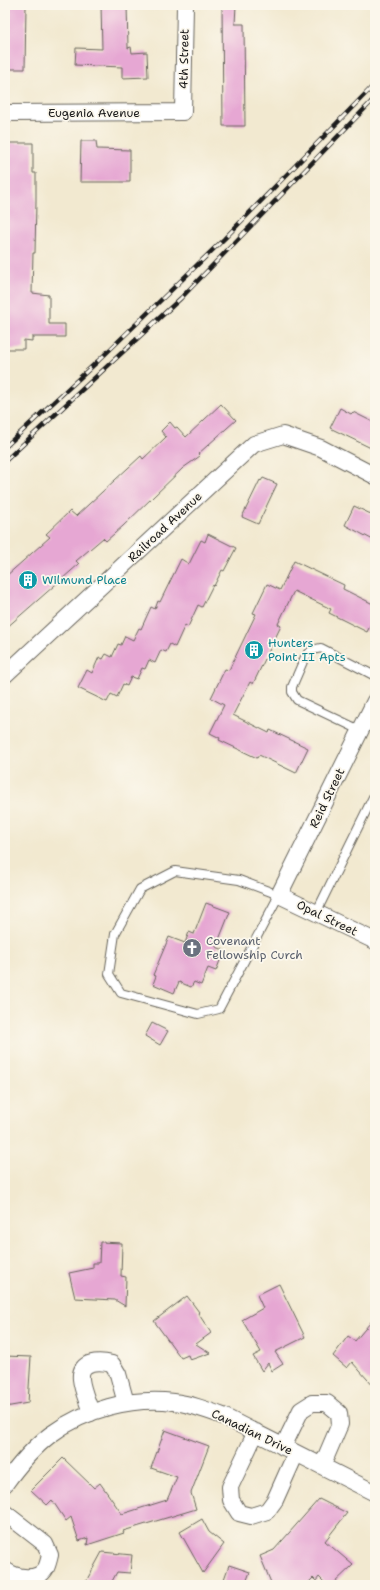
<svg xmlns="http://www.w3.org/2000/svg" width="380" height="1590" font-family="'Shantell Sans',sans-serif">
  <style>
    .building { fill: #e6a7d3 }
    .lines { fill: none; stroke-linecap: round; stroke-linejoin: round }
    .lane-casing { stroke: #67645b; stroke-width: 10 }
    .street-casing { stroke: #67645b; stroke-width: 18 }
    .lane { stroke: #fff; stroke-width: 8 }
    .street { stroke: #fff; stroke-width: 16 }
    .rail-casing { stroke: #1c1c1c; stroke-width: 4.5 }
    .rail { stroke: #fbf7ec; stroke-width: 3; stroke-dasharray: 9; stroke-linecap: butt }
    .labels { text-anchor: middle; stroke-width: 3.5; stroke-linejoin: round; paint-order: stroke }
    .street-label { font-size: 12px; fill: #1c1c1c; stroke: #fbf7ec }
    .culture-label { font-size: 12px; fill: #0d838f; stroke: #fbf7ec; text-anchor: start }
    .worship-label { font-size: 12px; fill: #5b616d; stroke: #fbf7ec; text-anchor: start }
  </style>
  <rect width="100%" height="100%" fill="#fbf7ec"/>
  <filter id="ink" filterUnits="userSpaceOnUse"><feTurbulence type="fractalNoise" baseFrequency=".025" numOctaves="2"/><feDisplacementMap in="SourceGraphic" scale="8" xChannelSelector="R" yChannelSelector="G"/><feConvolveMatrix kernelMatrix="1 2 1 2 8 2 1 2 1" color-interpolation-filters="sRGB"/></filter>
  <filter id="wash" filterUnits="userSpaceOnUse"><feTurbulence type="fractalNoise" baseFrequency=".012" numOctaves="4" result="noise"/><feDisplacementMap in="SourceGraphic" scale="16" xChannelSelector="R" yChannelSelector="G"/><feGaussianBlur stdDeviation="0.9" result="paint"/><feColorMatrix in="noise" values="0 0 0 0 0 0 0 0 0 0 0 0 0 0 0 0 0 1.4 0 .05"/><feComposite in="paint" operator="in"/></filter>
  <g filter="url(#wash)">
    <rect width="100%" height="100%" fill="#f2e9d0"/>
    <g id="blocks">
      <path class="building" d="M 5,5 L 26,5 L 25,69 L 5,69 Z
        M 101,5 L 127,5 L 128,48 L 131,47 L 132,53 L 147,52 L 148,77 L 122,78 L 122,67 L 75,65 L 76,48 L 102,49 Z
        M 222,5 L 236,5 L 235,24 L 244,24 L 245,126 L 223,126 Z
        M 81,141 L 96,141 L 97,149 L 130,150 L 130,182 L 80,182 Z
        M 5,143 L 33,143 L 33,173 L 36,173 L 36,202 L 35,253 L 33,253 L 32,293 L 49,295 L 49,324 L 65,324 L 65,337 L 32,337 L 32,341 L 24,340 L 24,349 L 5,349 Z
        M 221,404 L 236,420 L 198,454 L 200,456 L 183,468 L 123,526 L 106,541 L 103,538 L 76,561 L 79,564 L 5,629 L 5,577 L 50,537 L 46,534 L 70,511 L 76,516 L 141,456 L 143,459 L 165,438 L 166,437 L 161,431 L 170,422 L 175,428 L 177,427 L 186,437 Z
        M 340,408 L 351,414 L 353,412 L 375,423 L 375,450 L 330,428 Z
        M 263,478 L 277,484 L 258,524 L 242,517 L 260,480 L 261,481 Z
        M 354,506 L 375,516 L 375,541 L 345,525 Z
        M 208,534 L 236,548 L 224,571 L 222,570 L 214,586 L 213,585 L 202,607 L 198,605 L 188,627 L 185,625 L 175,647 L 170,644 L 166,652 L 161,650 L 155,663 L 149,660 L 145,669 L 142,668 L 137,679 L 131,677 L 127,686 L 123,684 L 117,697 L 111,694 L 107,702 L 78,688 L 87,670 L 92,673 L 99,657 L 103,659 L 106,654 L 112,657 L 118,644 L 121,645 L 125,636 L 133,640 L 139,628 L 141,629 L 151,607 L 155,609 L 158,601 L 160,602 L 181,559 L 189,564 L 201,540 L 205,542 Z
        M 294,561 L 344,585 L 343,589 L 375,605 L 375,616 L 367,632 L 329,613 L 331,609 L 294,591 L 278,624 L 281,626 L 253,684 L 250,682 L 233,715 L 269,733 L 270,730 L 308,748 L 296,773 L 259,755 L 257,758 L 219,740 L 220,738 L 210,733 L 224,705 L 211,698 L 225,669 L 229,670 L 256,614 L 253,613 L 267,584 L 280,590 Z
        M 206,903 L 230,912 L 216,947 L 224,950 L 216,971 L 208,968 L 201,985 L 194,982 L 191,987 L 179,982 L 174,993 L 153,984 L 156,976 L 153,975 L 169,937 L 185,943 L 189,932 L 194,934 Z
        M 152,1023 L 168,1031 L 160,1045 L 145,1036 Z
        M 100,1242 L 122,1243 L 121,1276 L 126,1277 L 125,1306 L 115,1300 L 75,1298 L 69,1273 L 93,1268 L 93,1263 L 99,1263 Z
        M 279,1284 L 305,1337 L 275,1352 L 283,1364 L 272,1371 L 268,1363 L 262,1371 L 253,1356 L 261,1352 L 242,1320 L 263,1308 L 257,1295 Z
        M 187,1296 L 199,1312 L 198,1313 L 211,1333 L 196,1344 L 210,1353 L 190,1360 L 188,1355 L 181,1358 L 154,1321 Z
        M 375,1317 L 375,1388 L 352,1362 L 347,1368 L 333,1356 L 348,1336 L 355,1341 Z
        M 5,1356 L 31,1357 L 28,1403 L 5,1407 Z
        M 165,1430 L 209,1446 L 191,1493 L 196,1509 L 123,1531 L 124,1533 L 87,1545 L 88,1538 L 79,1541 L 71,1517 L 66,1521 L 52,1500 L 47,1505 L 31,1490 L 63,1458 L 94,1488 L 100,1483 L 122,1514 L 167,1500 L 177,1477 L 151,1468 Z
        M 319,1499 L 347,1513 L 325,1541 L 353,1565 L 332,1585 L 327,1585 L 319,1577 L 316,1581 L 313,1578 L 306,1585 L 272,1585 L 260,1556 L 274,1550 Z
        M 202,1519 L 209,1532 L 224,1544 L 203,1573 L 180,1532 Z
        M 102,1552 L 132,1555 L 130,1573 L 117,1572 L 110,1585 L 84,1585 Z
        M 229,1565 L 250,1572 L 245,1585 L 222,1585 Z"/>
    </g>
  </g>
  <g filter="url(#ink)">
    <use href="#blocks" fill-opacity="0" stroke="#67645b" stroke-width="1"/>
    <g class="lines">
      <defs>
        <path id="lane" d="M 360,730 L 297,700 L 292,692 L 292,687 L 305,657 L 312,650 L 321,648 L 375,676
          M 175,871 L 239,880 L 279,895 L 219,1009 L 198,1014 L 121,993 L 109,974 L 115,934 L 140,889 Z
          M 316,913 L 375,793"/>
        <path id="street" d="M 5,113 L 183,112 L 185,5
          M 5,675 L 254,444 L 283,435 L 321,448 L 375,476
          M 375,701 L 279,895 L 375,941
          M 91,1413 C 88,1402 82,1390 81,1379 C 79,1360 100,1361 112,1364 L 118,1374 L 126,1403
          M 256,1432 L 230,1487 L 231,1500 L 239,1513 L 251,1516 L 267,1511 L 275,1500 L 296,1453
          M 283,1447 L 301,1410 L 312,1403 L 327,1403 L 339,1413 L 340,1424 L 322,1466
          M 5,1484 C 18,1466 33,1448 50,1435 C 85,1409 131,1397 174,1402 C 191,1404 207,1410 223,1416 L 375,1493
          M 5,1513 L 45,1544 L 50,1555 C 49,1559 48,1564 46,1568 C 38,1582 16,1578 5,1570"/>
      </defs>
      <use href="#lane" class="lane-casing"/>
      <use href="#street" class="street-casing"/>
      <use href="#lane" class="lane"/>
      <use href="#street" class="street"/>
      <defs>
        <path id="rail" d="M 5,447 L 98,361 L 224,239 L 375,84
          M 5,461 L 181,298 L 375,98"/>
      </defs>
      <use href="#rail" class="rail-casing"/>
      <use href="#rail" class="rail"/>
    </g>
  </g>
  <defs>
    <symbol id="building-disc" viewBox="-11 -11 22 22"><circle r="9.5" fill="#0f9aa8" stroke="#fbf7ec"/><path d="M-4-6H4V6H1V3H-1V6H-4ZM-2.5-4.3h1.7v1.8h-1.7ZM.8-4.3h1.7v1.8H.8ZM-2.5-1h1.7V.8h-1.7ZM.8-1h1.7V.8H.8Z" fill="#fff"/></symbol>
    <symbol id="church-disc" viewBox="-11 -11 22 22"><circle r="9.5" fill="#6b7280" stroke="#fbf7ec"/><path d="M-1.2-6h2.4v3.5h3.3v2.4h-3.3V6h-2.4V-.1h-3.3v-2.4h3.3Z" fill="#fff"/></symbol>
  </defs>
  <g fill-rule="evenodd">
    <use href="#building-disc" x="17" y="569" width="22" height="22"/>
    <use href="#building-disc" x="243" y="639" width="22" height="22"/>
    <use href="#church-disc" x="181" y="937" width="22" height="22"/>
  </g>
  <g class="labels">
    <g class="street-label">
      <text transform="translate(184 59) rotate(-89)" y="4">4th Street</text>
      <text x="94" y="117">Eugenia Avenue</text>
      <text transform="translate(165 527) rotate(-43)" y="4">Railroad Avenue</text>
      <text transform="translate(327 798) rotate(-64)" y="4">Reid Street</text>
      <text transform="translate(327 918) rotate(26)" y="4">Opal Street</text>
      <text transform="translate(252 1432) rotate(26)" y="4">Canadian Drive</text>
    </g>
    <g class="culture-label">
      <text x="42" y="584">Wilmund Place</text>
      <text x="268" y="647">Hunters<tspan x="268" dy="14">Point II Apts</tspan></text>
    </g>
    <g class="worship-label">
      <text x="206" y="945">Covenant<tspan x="206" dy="14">Fellowship Curch</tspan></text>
    </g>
  </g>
  <rect width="380" height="1590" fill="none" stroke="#fbf7ec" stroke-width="20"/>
</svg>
